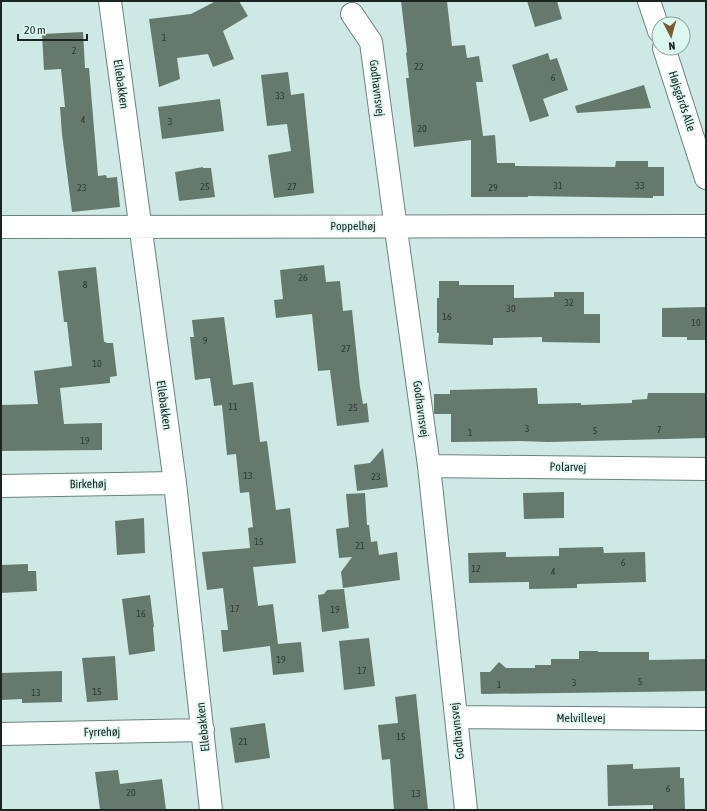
<svg xmlns="http://www.w3.org/2000/svg" width="707" height="811" font-family="'Asap Condensed',sans-serif">
  <style>
    .building { fill: #66796d }
    .lines { fill: none; stroke-linecap: round; stroke-linejoin: round }
    .minor-casing { stroke: #6a837e; stroke-width: 24 }
    .minor { stroke: #fff; stroke-width: 22 }
    .labels { text-anchor: middle; stroke-width: 3; stroke-linejoin: round; paint-order: stroke }
    .number-label { font-size: 10px; fill: #2d3934 }
    .street-label { font-size: 12px; fill: #1a2421; stroke: #dbf7f0 }
  </style>
  <rect width="100%" height="100%" fill="#cee9e3"/>
  <path class="building" d="M 216,1 L 239,1 L 248,16 L 223,31 L 234,59 L 213,67 L 208,54 L 177,58 L 180,79 L 159,87 L 149,19 L 191,14 Z
    M 401,1 L 447,1 L 452,46 L 465,45 L 467,58 L 479,56 L 483,82 L 476,82 L 483,136 L 495,135 L 497,163 L 515,163 L 515,166 L 615,167 L 616,161 L 648,161 L 648,167 L 664,167 L 664,196 L 653,196 L 653,198 L 528,196 L 528,197 L 471,197 L 471,140 L 414,147 L 406,78 L 409,78 L 406,53 L 407,52 Z
    M 527,1 L 557,1 L 562,19 L 535,27 Z
    M 83,32 L 85,68 L 89,68 L 98,176 L 106,175 L 107,178 L 117,177 L 120,207 L 72,212 L 62,134 L 60,107 L 65,107 L 61,69 L 44,70 L 42,34 Z
    M 548,53 L 550,60 L 557,58 L 568,90 L 543,99 L 549,116 L 530,122 L 512,65 Z
    M 288,72 L 291,95 L 304,93 L 314,193 L 274,198 L 268,155 L 291,151 L 287,124 L 267,126 L 261,75 Z
    M 644,85 L 651,108 L 577,113 L 575,106 Z
    M 220,99 L 224,131 L 162,139 L 158,107 Z
    M 203,167 L 203,168 L 211,168 L 215,197 L 179,201 L 175,172 Z
    M 324,265 L 326,282 L 340,281 L 343,311 L 352,310 L 360,387 L 363,404 L 367,403 L 369,422 L 337,426 L 330,370 L 318,371 L 312,314 L 276,318 L 274,300 L 283,299 L 280,270 Z
    M 96,267 L 104,342 L 106,342 L 106,343 L 113,343 L 117,376 L 110,377 L 110,383 L 60,388 L 64,424 L 102,423 L 102,450 L 1,451 L 1,405 L 38,404 L 34,371 L 72,366 L 67,322 L 64,322 L 58,271 Z
    M 439,281 L 459,281 L 459,285 L 514,285 L 514,298 L 554,297 L 554,292 L 584,292 L 584,314 L 600,314 L 600,343 L 542,342 L 542,337 L 493,338 L 493,345 L 438,343 L 439,333 L 437,333 L 437,298 L 439,298 Z
    M 706,307 L 706,340 L 687,340 L 687,337 L 662,337 L 662,308 Z
    M 224,317 L 233,385 L 253,382 L 260,442 L 267,441 L 276,510 L 290,508 L 296,563 L 253,567 L 258,606 L 273,604 L 278,644 L 301,642 L 304,672 L 273,675 L 270,646 L 223,652 L 221,630 L 228,630 L 223,588 L 207,590 L 202,552 L 250,548 L 248,528 L 253,527 L 249,492 L 240,493 L 236,454 L 227,455 L 222,405 L 214,406 L 210,378 L 195,380 L 190,337 L 194,337 L 192,320 Z
    M 537,388 L 538,404 L 581,403 L 581,405 L 632,403 L 632,400 L 647,399 L 648,393 L 706,393 L 706,438 L 548,442 L 519,441 L 451,442 L 451,414 L 434,414 L 434,394 L 450,394 L 450,390 Z
    M 383,448 L 388,487 L 357,491 L 354,465 L 370,463 Z
    M 564,492 L 564,518 L 524,519 L 523,493 Z
    M 365,493 L 367,525 L 369,525 L 371,542 L 377,541 L 379,555 L 397,552 L 400,580 L 343,588 L 341,572 L 352,557 L 339,558 L 336,529 L 349,527 L 346,494 Z
    M 144,518 L 145,553 L 117,555 L 115,521 Z
    M 603,547 L 604,553 L 645,552 L 646,582 L 577,584 L 577,588 L 529,589 L 529,582 L 469,583 L 468,553 L 506,552 L 506,557 L 559,556 L 559,548 Z
    M 28,564 L 28,571 L 36,571 L 37,591 L 1,593 L 1,565 Z
    M 344,589 L 349,628 L 322,632 L 318,595 L 324,594 L 327,590 Z
    M 150,595 L 154,627 L 153,627 L 155,651 L 129,655 L 122,599 Z
    M 369,638 L 375,686 L 344,690 L 339,641 Z
    M 579,651 L 598,651 L 598,652 L 649,652 L 649,660 L 706,659 L 706,691 L 481,694 L 480,672 L 490,672 L 499,662 L 506,668 L 535,668 L 535,665 L 551,665 L 551,659 L 579,659 Z
    M 115,656 L 118,700 L 87,702 L 82,658 Z
    M 62,671 L 62,702 L 22,703 L 22,699 L 1,700 L 1,673 Z
    M 416,694 L 428,810 L 394,810 L 390,759 L 382,760 L 378,725 L 398,723 L 395,697 Z
    M 265,723 L 270,758 L 235,763 L 230,728 Z
    M 633,764 L 633,769 L 680,767 L 680,778 L 684,778 L 685,810 L 653,810 L 653,805 L 608,806 L 607,765 Z
    M 118,770 L 120,784 L 162,779 L 166,810 L 100,810 L 95,772 Z"/>
  <g class="lines">
    <defs>
      <path id="minor" d="M 110,1 L 175,483 L 211,810
        M 649,1 L 659,31
        M 352,14 L 371,42 L 398,244 L 429,466 L 466,810
        M 664,48 L 706,178
        M 1,227 L 706,226
        M 429,466 L 706,469
        M 1,486 L 175,483
        M 456,717 L 706,719
        M 1,734 L 203,730"/>
    </defs>
    <use href="#minor" class="minor-casing"/>
    <use href="#minor" class="minor"/>
  </g>
  <g class="labels">
    <g class="number-label">
      <text x="164" y="41">1</text>
      <text x="74" y="54">2</text>
      <text x="419" y="70">22</text>
      <text x="553" y="81">6</text>
      <text x="280" y="99">33</text>
      <text x="83" y="123">4</text>
      <text x="170" y="125">3</text>
      <text x="422" y="132">20</text>
      <text x="558" y="189">31</text>
      <text x="640" y="189">33</text>
      <text x="205" y="190">25</text>
      <text x="292" y="190">27</text>
      <text x="82" y="191">23</text>
      <text x="493" y="191">29</text>
      <text x="303" y="281">26</text>
      <text x="85" y="288">8</text>
      <text x="569" y="306">32</text>
      <text x="511" y="312">30</text>
      <text x="447" y="320">16</text>
      <text x="696" y="326">10</text>
      <text x="205" y="344">9</text>
      <text x="346" y="352">27</text>
      <text x="97" y="367">10</text>
      <text x="233" y="410">11</text>
      <text x="353" y="411">25</text>
      <text x="527" y="432">3</text>
      <text x="659" y="433">7</text>
      <text x="595" y="434">5</text>
      <text x="470" y="436">1</text>
      <text x="85" y="444">19</text>
      <text x="248" y="479">13</text>
      <text x="376" y="480">23</text>
      <text x="259" y="545">15</text>
      <text x="360" y="549">21</text>
      <text x="623" y="566">6</text>
      <text x="476" y="572">12</text>
      <text x="553" y="575">4</text>
      <text x="235" y="612">17</text>
      <text x="335" y="613">19</text>
      <text x="141" y="617">16</text>
      <text x="281" y="663">19</text>
      <text x="362" y="674">17</text>
      <text x="640" y="685">5</text>
      <text x="574" y="686">3</text>
      <text x="499" y="688">1</text>
      <text x="97" y="695">15</text>
      <text x="36" y="696">13</text>
      <text x="401" y="740">15</text>
      <text x="243" y="745">21</text>
      <text x="668" y="792">6</text>
      <text x="131" y="796">20</text>
      <text x="416" y="797">13</text>
    </g>
    <g class="street-label">
      <text transform="translate(121 84) rotate(82)" y="4">Ellebakken</text>
      <text transform="translate(377 88) rotate(83)" y="4">Godhavnsvej</text>
      <text transform="translate(682 101) rotate(72)" y="4">Højsgårds Alle</text>
      <text x="353" y="230">Poppelhøj</text>
      <text transform="translate(164 405) rotate(82)" y="4">Ellebakken</text>
      <text transform="translate(421 409) rotate(82)" y="4">Godhavnsvej</text>
      <text transform="translate(568 467) rotate(1)" y="4">Polarvej</text>
      <text transform="translate(88 484) rotate(-1)" y="4">Birkehøj</text>
      <text x="581" y="722">Melvillevej</text>
      <text transform="translate(203 727) rotate(-96)" y="4">Ellebakken</text>
      <text transform="translate(457 731) rotate(-96)" y="4">Godhavnsvej</text>
      <text transform="translate(102 732) rotate(-1)" y="4">Fyrrehøj</text>
    </g>
  </g>
  <rect width="707" height="811" fill="none" stroke="#1a2421" stroke-width="4"/>
  <g transform="translate(671 36) rotate(174)"><circle r="19" fill="#dbf7f0" stroke="#8ea39d"/>
  <path d="M0-3L7 15L0 10L-7 15Z" fill="#7b5b31"/>
  <text y="-6" font-size="11" font-weight="bold" text-anchor="middle" fill="#1a2421">N</text>
  </g>
  <path d="M18 34v6h69v-6" fill="none" stroke="#1a2421" stroke-width="2"/>
  <text x="24" y="34" font-size="12" fill="#1a2421" stroke="#dbf7f0" stroke-width="3" paint-order="stroke">20 m</text>
</svg>
